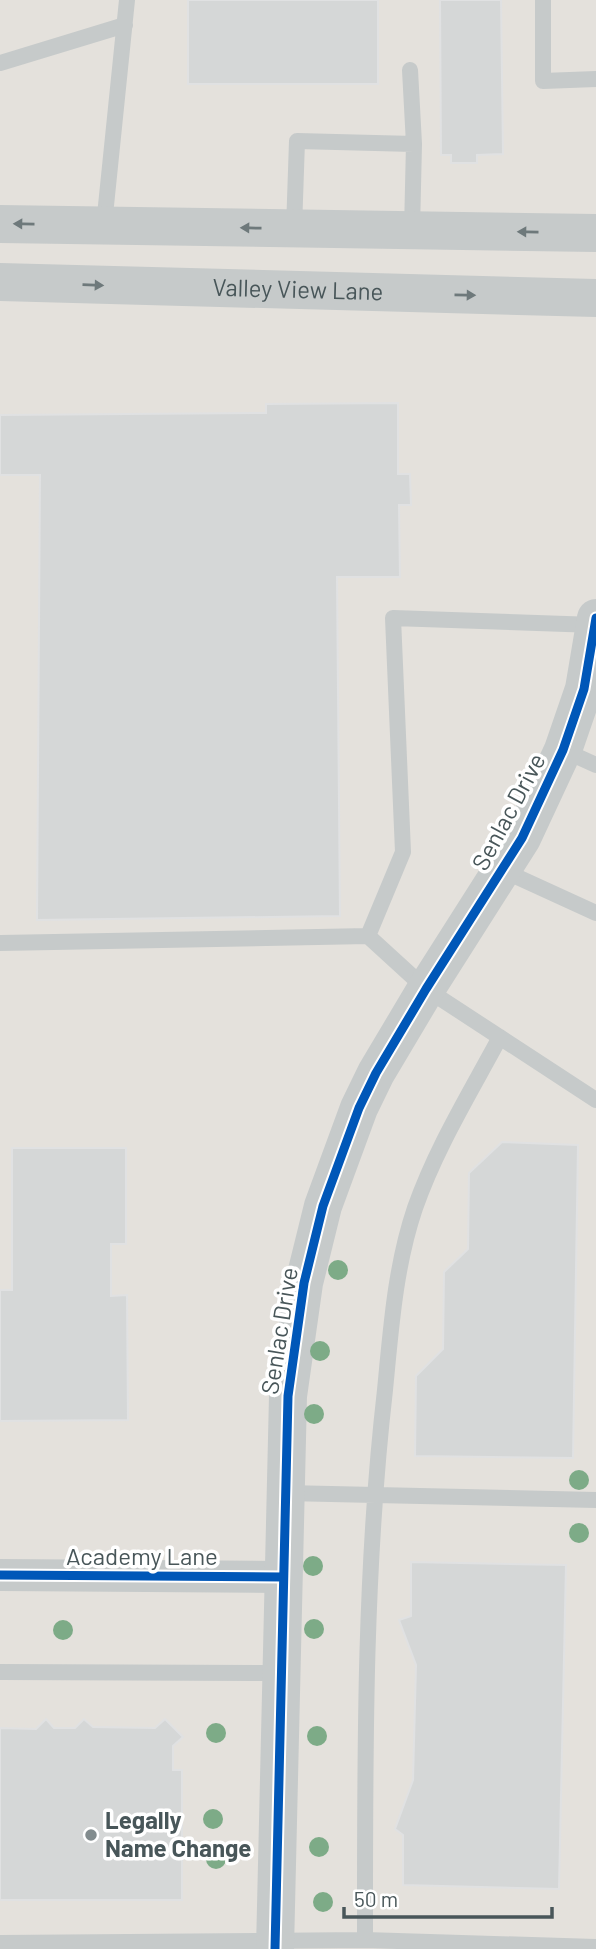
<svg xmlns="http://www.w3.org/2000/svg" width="596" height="1949" font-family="Barlow,sans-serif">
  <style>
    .commercial { fill: #e4e1dc }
    .building { fill: #d5d7d7; stroke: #e0e1e2; stroke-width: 2 }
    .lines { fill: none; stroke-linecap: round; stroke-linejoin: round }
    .service { stroke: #c6caca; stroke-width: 16 }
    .minor { stroke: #c6caca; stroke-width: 32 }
    .tertiary { stroke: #c6caca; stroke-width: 38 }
    .secondary { stroke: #c6caca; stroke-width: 38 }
    .cycleway-casing { stroke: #fff; stroke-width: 13 }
    .cycleway { stroke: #0057b8; stroke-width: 9 }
    .tree { fill: #7dab87 }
    .oneway { fill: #6e797b }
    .poi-dot { fill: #828c8e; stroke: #fff; stroke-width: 2.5 }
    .labels { text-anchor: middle; stroke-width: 7; stroke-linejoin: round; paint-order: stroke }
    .street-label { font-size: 24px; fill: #485659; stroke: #fff }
    .poi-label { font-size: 24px; font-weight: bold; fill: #485659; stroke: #fff; text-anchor: start }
  </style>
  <rect width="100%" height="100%" fill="#efefef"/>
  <path class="commercial" d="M 0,0 L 596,0 L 596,1949 L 0,1949 Z"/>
  <path class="building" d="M 188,0 L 378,0 L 378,84 L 188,84 Z
    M 440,0 L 501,0 L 503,154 L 477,155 L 477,163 L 451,163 L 451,155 L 441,155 Z
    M 398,403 L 398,474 L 410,474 L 411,505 L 399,505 L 400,577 L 337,577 L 340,916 L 37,920 L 40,475 L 0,475 L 0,415 L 266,413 L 266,404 Z
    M 502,1142 L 578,1145 L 573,1458 L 415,1456 L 416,1376 L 443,1349 L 444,1272 L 468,1249 L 469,1173 Z
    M 12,1148 L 126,1148 L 126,1244 L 111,1244 L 111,1296 L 127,1295 L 128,1420 L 0,1421 L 0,1290 L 12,1290 Z
    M 411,1562 L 566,1565 L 559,1889 L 403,1885 L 403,1835 L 395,1829 L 413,1780 L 416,1665 L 399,1620 L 411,1616 Z
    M 46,1719 L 54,1728 L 75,1728 L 84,1719 L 93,1727 L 155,1728 L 165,1719 L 183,1737 L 173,1746 L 173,1770 L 182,1770 L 182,1900 L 0,1900 L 0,1728 L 36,1729 Z
    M 46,1719 L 54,1728 L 75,1728 L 84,1719 L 93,1727 L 155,1728 L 165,1719 L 183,1737 L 173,1746 L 173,1770 L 182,1770 L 182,1900 L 0,1900 L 0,1728 L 36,1729 Z"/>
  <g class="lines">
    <path class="service" d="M 543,0 L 543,81 L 596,79
      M 0,63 L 125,25
      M 410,70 L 414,144
      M 104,225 L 127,0
      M 294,229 L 297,141 L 414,144 L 412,230
      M 563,750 L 596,765
      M 502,870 L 596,913
      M 368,936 L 403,852 L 393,618 L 595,625
      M 0,943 L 368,936 L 426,989 L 596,1100
      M 500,1037 C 470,1093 436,1148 415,1208 C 395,1267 391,1329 385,1390 C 364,1573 365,1756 365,1940 L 596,1947
      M 286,1493 L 596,1500
      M 0,1672 L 281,1673
      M 0,1943 L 365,1940"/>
    <path class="minor" d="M 0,1575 L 283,1577"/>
    <path class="tertiary" d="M 275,1949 L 288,1396 L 304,1283 L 323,1206 L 359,1108 L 376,1073 L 426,989 L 522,838 L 563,750 L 584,689 L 596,618"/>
    <g class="secondary">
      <path d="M 0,224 L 596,233"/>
      <path id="s1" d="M 0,282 L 596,298"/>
    </g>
    <defs>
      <path id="cycleway" d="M 0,1575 L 283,1577
        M 275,1949 L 288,1396 L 304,1283 L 323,1206 L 359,1108 L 376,1073 L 426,989 L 522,838 L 563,750 L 584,689 L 596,618"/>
    </defs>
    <use href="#cycleway" class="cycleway-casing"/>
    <use href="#cycleway" class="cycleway"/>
  </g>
  <g class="tree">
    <circle cx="338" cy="1270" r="10"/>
    <circle cx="320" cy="1351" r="10"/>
    <circle cx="314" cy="1414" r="10"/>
    <circle cx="579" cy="1480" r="10"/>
    <circle cx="579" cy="1533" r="10"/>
    <circle cx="313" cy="1566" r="10"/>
    <circle cx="314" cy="1629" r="10"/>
    <circle cx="63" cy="1630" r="10"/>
    <circle cx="216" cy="1733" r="10"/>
    <circle cx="317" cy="1736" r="10"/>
    <circle cx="213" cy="1819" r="10"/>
    <circle cx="319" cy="1847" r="10"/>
    <circle cx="216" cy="1859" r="10"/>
    <circle cx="323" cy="1902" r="10"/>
  </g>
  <defs><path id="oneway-solid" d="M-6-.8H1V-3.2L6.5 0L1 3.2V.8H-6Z" transform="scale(1.75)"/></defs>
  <g class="oneway">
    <use href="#oneway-solid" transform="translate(24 224) rotate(-179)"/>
    <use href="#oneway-solid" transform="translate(251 228) rotate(-179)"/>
    <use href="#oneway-solid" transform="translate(528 232) rotate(-179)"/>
    <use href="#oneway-solid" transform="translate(93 285) rotate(2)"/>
    <use href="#oneway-solid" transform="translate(465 295) rotate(1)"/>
  </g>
  <circle class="poi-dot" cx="91" cy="1835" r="7"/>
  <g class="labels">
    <g class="street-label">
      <text dy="8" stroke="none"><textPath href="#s1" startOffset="298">Valley View Lane</textPath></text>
      <text transform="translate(509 812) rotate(-62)" y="8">Senlac Drive</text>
      <text transform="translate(280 1331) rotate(-81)" y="8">Senlac Drive</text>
      <text x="142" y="1565">Academy Lane</text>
    </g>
    <g class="poi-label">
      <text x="105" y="1829">Legally<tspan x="105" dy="28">Name Change</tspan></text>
    </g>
  </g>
  <path d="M344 1907v10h208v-10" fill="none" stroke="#485659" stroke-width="3.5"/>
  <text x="354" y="1907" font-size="21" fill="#485659" stroke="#ffffff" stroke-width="5" paint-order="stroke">50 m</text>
</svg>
